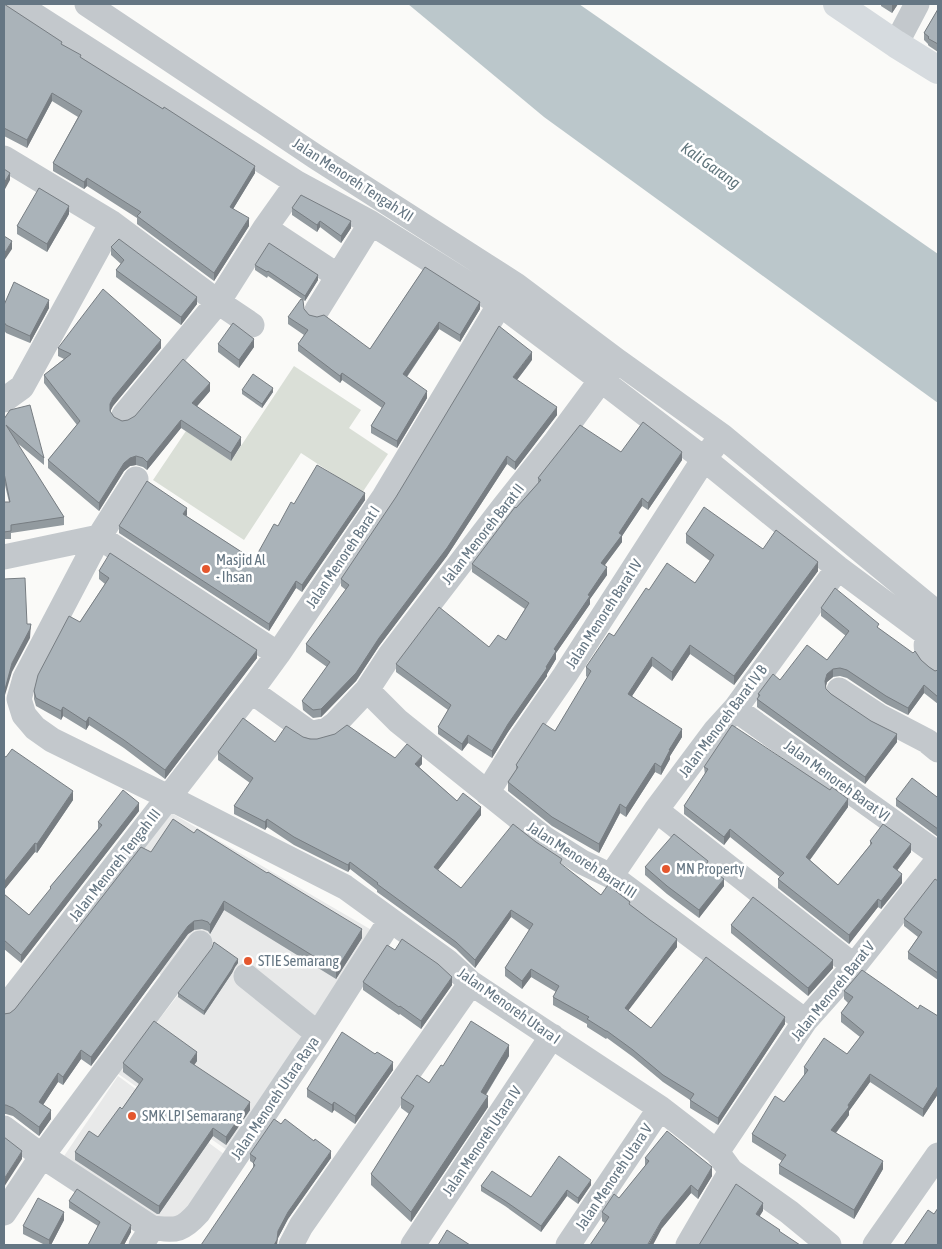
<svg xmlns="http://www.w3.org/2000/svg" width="942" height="1249" font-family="'Asap Condensed',sans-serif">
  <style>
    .built { fill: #e8e9e9 }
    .green { fill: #dadfd7 }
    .water { fill: #bbc7cb }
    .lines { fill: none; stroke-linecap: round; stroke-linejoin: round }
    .minor { stroke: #c3c8cc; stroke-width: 25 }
    .major { stroke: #d6dbdf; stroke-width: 28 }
    .wall { fill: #929a9f }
    .shaded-wall { fill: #777d82 }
    .building { fill: #aab3b9; stroke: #777d82 }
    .poi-dot { fill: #e4572e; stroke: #fff; stroke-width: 2 }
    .labels { text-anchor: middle; stroke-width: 5; stroke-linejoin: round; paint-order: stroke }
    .street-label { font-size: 15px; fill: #657683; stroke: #fff }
    .poi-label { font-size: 15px; fill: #657683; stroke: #fff; text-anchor: start }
    .water-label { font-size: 16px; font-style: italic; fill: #60757c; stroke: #fff }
  </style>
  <rect width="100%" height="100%" fill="#fafaf8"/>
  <path class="built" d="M 168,811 L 375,932 L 234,1155 L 117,1073 L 150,1022 L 157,1022 L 182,990 L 83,920 Z
    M 118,1076 L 228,1157 L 180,1226 L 152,1223 L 58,1165 Z"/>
  <path class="green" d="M 294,366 L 361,410 L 349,428 L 388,454 L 362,493 L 301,453 L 244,540 L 153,480 L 186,431 L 231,461 Z"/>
  <path class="water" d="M 408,4 L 579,4 L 938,254 L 938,403 L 544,117 Z"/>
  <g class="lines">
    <path class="minor" d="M 17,4 L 297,183 L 371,223 L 500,304 L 601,380 L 704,459 L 838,568 L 928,635 L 938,637
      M 87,4 L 316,157 L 516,285 L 616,360 L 722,436 L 938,614
      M 896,44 L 917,4
      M 4,158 L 112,223 L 218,302 L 265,228 L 297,183
      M 265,228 L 338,276
      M 317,310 L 371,223
      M 4,400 L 22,387 L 112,223
      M 124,415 L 218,302 L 252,325
      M 136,479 L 99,537 L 25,678 L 19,699 L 24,715 L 35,728 L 52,740 L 168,797 L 345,887 L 447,961 L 471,983 L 660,1108 L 717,1152 L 731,1171 L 789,1212 L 829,1245
      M 99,537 L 278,654
      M 4,557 L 99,537
      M 937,622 C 926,639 919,649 938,664
      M 367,690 L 398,721 L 544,838 L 582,862 L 611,876 L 805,1021
      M 839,690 L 879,716 L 927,741 L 938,750
      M 251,691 L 307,731 L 314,733 L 327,730 L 335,724 L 367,690 L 390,655 L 505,505 L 556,441 L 610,368
      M 735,709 L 938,854
      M 487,793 L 520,740 L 565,675 L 704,459 L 714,446
      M 656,810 L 854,966
      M 611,876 L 656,810 L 715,731 L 735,709 L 838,568
      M 246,976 L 318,1034
      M 4,1009 L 251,691 L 278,654 L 384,497 L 500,304
      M 4,1128 L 42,1156 L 152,1228
      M 717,1152 L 805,1021 L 854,966 L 938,860
      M 4,1213 L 42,1156 L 200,943
      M 141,1245 L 152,1228 C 176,1230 181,1232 198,1213 L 318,1034 L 390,921
      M 291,1245 L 301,1226 L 471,983
      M 413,1245 L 552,1036
      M 568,1245 L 660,1108
      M 688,1245 L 731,1171
      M 875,1245 L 938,1155"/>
    <path class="major" d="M 837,4 L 896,44 L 938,70"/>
  </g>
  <path class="wall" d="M 4,4 L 81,58 L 255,173 L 233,209 L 249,226 L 214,281 L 137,224 L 137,218 L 87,186 L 84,189 L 53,171 L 53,163 L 78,117 L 52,101 L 27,148 L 4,136 Z
    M 881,4 L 898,4 L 892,13 L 881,6 Z
    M 938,9 L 938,52 L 929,46 L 928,45 L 928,44 L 924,40 L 924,33 Z
    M 292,208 L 351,228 L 341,243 L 320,227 L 317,232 L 292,215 Z
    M 69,214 L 47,252 L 17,234 L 17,226 Z
    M 111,247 L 197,304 L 181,325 L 116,277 L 116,270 L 121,264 L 111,255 Z
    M 255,265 L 318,280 L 305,301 L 268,276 L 267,278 L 255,270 Z
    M 425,267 L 480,309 L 460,342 L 439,329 L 407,377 L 427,398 L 397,448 L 371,433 L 371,426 L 382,408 L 342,380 L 340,383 L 298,351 L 298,344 L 304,335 L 288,324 L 288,317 L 304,309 L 309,315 L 370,349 Z
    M 4,305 L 49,308 L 30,343 L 6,333 L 4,330 Z
    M 218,344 L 254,347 L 239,368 L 218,352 Z
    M 58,348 L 161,348 L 113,406 L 110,411 L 114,417 L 122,421 L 128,420 L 210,391 L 197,406 L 241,445 L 231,461 L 181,428 L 147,470 L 143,467 L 136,465 L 130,466 L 124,471 L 99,511 L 48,468 L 48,460 L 77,425 L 44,383 L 44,375 L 64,359 L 58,356 Z
    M 532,360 L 517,380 L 557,415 L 515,470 L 507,464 L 447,556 L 379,646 L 356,681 L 325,713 L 321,717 L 313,718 L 303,710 L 302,701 L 327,667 L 306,652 L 306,644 L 346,590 L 341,586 L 341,579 Z
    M 242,390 L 273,392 L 262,408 L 242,394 Z
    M 4,419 L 44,458 L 44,465 L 16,442 L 64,517 L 64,525 L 11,533 L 11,539 L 4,539 L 4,502 L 9,502 L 4,481 Z
    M 621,452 L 682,460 L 648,510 L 642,506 L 622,536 L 622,542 L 605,565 L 607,575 L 590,599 L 590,604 L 556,653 L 556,659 L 547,674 L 547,676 L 508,732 L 492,758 L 468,743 L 462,751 L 438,734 L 438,727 L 448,710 L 396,672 L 396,664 L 489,647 L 506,640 L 525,609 L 472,572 L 472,564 L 516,508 L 538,483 L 538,478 Z
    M 365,500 L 302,592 L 296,588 L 269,631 L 119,533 L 119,526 L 187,515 L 186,516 L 254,560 L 294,504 Z
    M 686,534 L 763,549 L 818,571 L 734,685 L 690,654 L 672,681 L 652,666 L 632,696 L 682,737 L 670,756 L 670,759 L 661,775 L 655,772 L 626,817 L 620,813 L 599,853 L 552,826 L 508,791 L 508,782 L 516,770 L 516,765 L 555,731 L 588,678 L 586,676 L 586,667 L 614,636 L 649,590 L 695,583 L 710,561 L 686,543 Z
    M 99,571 L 257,658 L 165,779 L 124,748 L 89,725 L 86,730 L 63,716 L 61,720 L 36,706 L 34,699 L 34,691 L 105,584 L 99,579 Z
    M 821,608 L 879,629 L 921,660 L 929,667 L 935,671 L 938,670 L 938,704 L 924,693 L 908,715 L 886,704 L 847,678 L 840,676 L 833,677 L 827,682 L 826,686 L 826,689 L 831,694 L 897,742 L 865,784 L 757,707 L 757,699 L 758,698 L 758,694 L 780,680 L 827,660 L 846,636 L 821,616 Z
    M 303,737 L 395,758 L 422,764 L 419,767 L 457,801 L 481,815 L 438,870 L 461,888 L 562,865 L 601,895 L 630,905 L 677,947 L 628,1010 L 651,1028 L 785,1024 L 718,1125 L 690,1108 L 690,1100 L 663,1082 L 633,1057 L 607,1038 L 606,1039 L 587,1027 L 587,1024 L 553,1005 L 553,997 L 556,992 L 531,977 L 522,989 L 505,976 L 505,968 L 529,930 L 511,917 L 475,968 L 456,949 L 377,892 L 377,890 L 350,869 L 348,872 L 294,845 L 267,827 L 265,830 L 234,814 L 234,806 L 250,783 L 218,760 L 218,752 Z
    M 4,756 L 73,800 L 37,853 L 35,852 L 4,890 Z
    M 704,767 L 848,807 L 810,860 L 838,885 L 870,845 L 870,841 L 911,852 L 897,870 L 902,883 L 881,909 L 878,907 L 849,944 L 778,888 L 778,879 L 780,877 L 730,837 L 724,845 L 684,814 L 684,806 L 705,775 Z
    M 938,795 L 938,837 L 896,806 L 896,799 L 937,797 Z
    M 139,811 L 21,963 L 4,949 L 4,894 L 29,915 L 50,890 L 50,887 L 98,829 L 98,822 Z
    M 194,833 L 362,938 L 336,979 L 224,910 L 210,934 L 208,931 L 202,929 L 194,930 L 188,934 L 91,1066 L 81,1059 L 63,1085 L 58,1082 L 43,1105 L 51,1119 L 39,1136 L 13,1116 L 6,1114 L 4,1114 L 4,1014 L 10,1013 L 15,1009 L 151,852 Z
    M 645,867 L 708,867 L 724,886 L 699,918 L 667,894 L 645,875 Z
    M 938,881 L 938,980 L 908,959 L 908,952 L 918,937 L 904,926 L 904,919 Z
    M 731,925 L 833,968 L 808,996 L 731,933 Z
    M 238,963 L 235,967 L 232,973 L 204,1015 L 178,997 L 178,993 Z
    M 363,982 L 452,985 L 421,1029 L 400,1014 L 399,1015 L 363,990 Z
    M 844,991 L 918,1009 L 938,1016 L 938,1094 L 923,1117 L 870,1082 L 849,1111 L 849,1115 L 836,1133 L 883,1169 L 854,1219 L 779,1174 L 779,1165 L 782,1161 L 752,1142 L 752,1134 L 784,1102 L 804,1076 L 804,1067 L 847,1054 L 860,1037 L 841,1022 L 841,1013 L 848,1003 L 844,999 Z
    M 375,1054 L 393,1070 L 355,1124 L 334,1110 L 332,1113 L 307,1097 L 307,1089 Z
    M 509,1056 L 486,1095 L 488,1107 L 411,1222 L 371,1185 L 371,1174 L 409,1114 L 401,1108 L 401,1098 L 429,1083 L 443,1066 Z
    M 197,1061 L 194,1065 L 250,1110 L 226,1145 L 213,1136 L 159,1214 L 157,1214 L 75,1160 L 75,1152 L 98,1137 L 122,1109 L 139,1084 L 123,1072 L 123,1063 Z
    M 250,1154 L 331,1158 L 288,1219 L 278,1238 L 253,1168 L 253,1163 L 250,1161 Z
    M 645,1158 L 712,1176 L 698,1199 L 691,1193 L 662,1228 L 605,1223 L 602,1221 L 602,1212 L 619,1198 L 645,1166 Z
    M 591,1185 L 578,1204 L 567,1196 L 541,1232 L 505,1206 L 481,1191 L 481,1186 L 531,1197 Z
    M 69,1201 L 131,1232 L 124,1245 L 88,1245 L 98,1226 L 69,1208 Z
    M 64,1220 L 51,1245 L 45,1245 L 23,1234 L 23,1226 Z"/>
  <path class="shaded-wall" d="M 893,4 L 898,4 L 892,13 L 892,5 Z
    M 52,93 L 52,101 L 27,148 L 27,140 Z
    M 255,166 L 255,173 L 230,214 L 230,207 Z
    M 10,173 L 10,180 L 4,191 L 4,183 Z
    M 87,178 L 87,186 L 84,189 L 84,182 Z
    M 69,206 L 69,214 L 47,252 L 47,244 Z
    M 249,218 L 249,226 L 214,281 L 214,273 Z
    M 320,221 L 320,227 L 317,232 L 317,225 Z
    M 351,221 L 351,228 L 341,243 L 341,236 Z
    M 12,241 L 12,249 L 4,261 L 4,254 Z
    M 318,275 L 318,280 L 305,301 L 305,296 Z
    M 197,297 L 197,304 L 181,325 L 181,317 Z
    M 49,300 L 49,308 L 30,343 L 30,336 Z
    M 480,302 L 480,309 L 460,342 L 460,335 Z
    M 439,322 L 439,329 L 403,382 L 403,374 Z
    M 254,339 L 254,347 L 239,368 L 239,360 Z
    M 161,340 L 161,348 L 113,406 L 110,412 L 110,404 L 113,398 Z
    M 532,352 L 532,360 L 513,385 L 513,377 Z
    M 342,373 L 342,380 L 340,383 L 340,376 Z
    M 210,383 L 210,391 L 192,412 L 192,403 Z
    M 273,388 L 273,392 L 262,408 L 262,404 Z
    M 427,391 L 427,398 L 397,448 L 397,441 Z
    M 557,407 L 557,415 L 515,470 L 515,462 Z
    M 181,420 L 181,428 L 147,470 L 147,462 Z
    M 241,437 L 241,445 L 231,461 L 231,453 Z
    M 682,452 L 682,460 L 648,510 L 648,503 Z
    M 136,456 L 136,465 L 130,466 L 124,471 L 99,511 L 99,503 L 124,463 L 130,458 Z
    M 507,456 L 507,464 L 447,556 L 379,646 L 356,681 L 325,713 L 321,717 L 321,709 L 379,638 Z
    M 365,493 L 365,500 L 302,592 L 302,585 Z
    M 642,498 L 642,506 L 622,536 L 622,542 L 601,570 L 601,563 L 619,533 Z
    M 187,508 L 187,515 L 183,521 L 183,514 Z
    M 818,562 L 818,571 L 734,685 L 734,676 Z
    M 607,567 L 607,575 L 590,599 L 590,604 L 556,653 L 556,659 L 547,674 L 547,676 L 508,732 L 492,758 L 492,751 L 508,724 L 546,667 L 554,649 L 588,595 Z
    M 296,581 L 296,588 L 269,631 L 269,624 Z
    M 31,624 L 30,638 L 12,672 L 5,695 L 5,686 L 12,663 Z
    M 690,645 L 690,654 L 672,681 L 672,672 Z
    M 257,650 L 257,658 L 165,779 L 165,770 Z
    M 652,657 L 652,666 L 628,702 L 628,694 Z
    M 833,669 L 833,677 L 827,682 L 825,689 L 825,681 L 827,674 Z
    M 924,685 L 924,693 L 908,715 L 908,708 Z
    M 5,690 L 5,699 L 4,702 L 4,693 Z
    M 63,707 L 63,716 L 61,720 L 61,711 Z
    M 89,717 L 89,725 L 86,730 L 86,722 Z
    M 682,729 L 682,737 L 670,756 L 670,759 L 661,775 L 661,767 L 669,750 Z
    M 897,734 L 897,742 L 865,784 L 865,777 Z
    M 468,735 L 468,743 L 462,751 L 462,744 Z
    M 422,756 L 422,764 L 415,771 L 415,764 Z
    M 655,763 L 655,772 L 626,817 L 626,808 Z
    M 73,791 L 73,800 L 37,853 L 37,844 Z
    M 848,799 L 848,807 L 806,865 L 806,857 Z
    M 139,803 L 139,811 L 21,963 L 21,955 Z
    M 620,804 L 620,813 L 599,853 L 599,844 Z
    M 481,807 L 481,815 L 434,875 L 434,867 Z
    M 267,819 L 267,827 L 265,830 L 265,822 Z
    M 730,829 L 730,837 L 724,845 L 724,837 Z
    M 35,843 L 35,852 L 4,890 L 4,882 Z
    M 911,844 L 911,852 L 893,876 L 893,867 Z
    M 350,862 L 350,869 L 348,872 L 348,865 Z
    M 902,874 L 902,883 L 881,909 L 881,901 Z
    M 724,879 L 724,886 L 699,918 L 699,910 Z
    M 878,899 L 878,907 L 849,944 L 849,935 Z
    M 224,901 L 224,910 L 210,934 L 210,925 Z
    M 511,910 L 511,917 L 475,968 L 475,960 Z
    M 194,921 L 194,930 L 188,934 L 91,1066 L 91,1057 L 188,926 Z
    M 362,929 L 362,938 L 336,979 L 336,970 Z
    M 677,939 L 677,947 L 625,1015 L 625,1008 Z
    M 238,959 L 238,963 L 235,967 L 232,973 L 204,1015 L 204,1011 L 235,963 Z
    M 833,960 L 833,968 L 808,996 L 808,988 Z
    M 531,969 L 531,977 L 522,989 L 522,981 Z
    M 452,977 L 452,985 L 421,1029 L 421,1021 Z
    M 785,1017 L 785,1024 L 718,1125 L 718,1118 Z
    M 509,1045 L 509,1056 L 481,1102 L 481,1092 Z
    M 81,1050 L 81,1059 L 63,1085 L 63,1077 Z
    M 197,1052 L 197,1061 L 190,1071 L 190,1062 Z
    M 393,1062 L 393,1070 L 355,1124 L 355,1116 Z
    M 58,1073 L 58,1082 L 39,1111 L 39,1102 Z
    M 870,1074 L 870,1082 L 849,1111 L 849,1115 L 831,1139 L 831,1130 Z
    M 938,1086 L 938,1094 L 923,1117 L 923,1109 Z
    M 488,1096 L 488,1107 L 411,1222 L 411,1212 Z
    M 250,1102 L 250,1110 L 226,1145 L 226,1137 Z
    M 334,1102 L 334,1110 L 332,1113 L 332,1105 Z
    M 51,1110 L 51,1119 L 39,1136 L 39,1127 Z
    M 213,1128 L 213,1136 L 159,1214 L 159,1206 Z
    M 22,1151 L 22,1159 L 4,1187 L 4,1179 Z
    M 331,1151 L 331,1158 L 288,1219 L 278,1238 L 277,1245 L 274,1245 L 278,1231 L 288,1212 Z
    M 883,1161 L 883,1169 L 854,1219 L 854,1210 Z
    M 712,1167 L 712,1176 L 698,1199 L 698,1191 Z
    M 591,1180 L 591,1185 L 578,1204 L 578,1198 Z
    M 691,1185 L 691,1193 L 662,1228 L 653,1245 L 648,1245 L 662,1220 Z
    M 567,1190 L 567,1196 L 541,1232 L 541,1226 Z
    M 763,1203 L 763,1211 L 756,1222 L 756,1214 Z
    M 64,1212 L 64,1220 L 51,1245 L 49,1245 L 49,1240 Z
    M 131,1225 L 131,1232 L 124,1245 L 120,1245 Z"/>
  <path class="building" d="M 4,4 L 62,42 L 61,44 L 81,55 L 80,57 L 163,109 L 164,107 L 255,166 L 230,207 L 249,218 L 214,273 L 137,216 L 141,212 L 87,178 L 84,182 L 53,163 L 82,111 L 52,93 L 27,140 L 4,128 Z
    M 938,9 L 938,44 L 929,39 L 928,38 L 929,37 L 924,33 Z
    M 4,169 L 10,173 L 4,183 Z
    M 39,188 L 69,206 L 47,244 L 17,226 Z
    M 301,195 L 351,221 L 341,236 L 320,221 L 317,225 L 292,208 Z
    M 4,236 L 12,241 L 4,254 Z
    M 119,239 L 197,297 L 181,317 L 116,270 L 124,260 L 111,247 Z
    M 269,243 L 318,275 L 305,296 L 268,271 L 267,272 L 255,265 Z
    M 425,267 L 480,302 L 460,335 L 439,322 L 403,374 L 427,391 L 397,441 L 371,426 L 385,403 L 342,373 L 340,376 L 298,344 L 308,330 L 288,317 L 301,299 L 303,300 L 304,309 L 309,315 L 317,317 L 324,315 L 370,349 Z
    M 14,282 L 49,300 L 30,336 L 6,325 L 4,322 L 4,305 Z
    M 103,289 L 161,340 L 113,398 L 110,404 L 110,411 L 114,417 L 122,421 L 128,420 L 135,416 L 183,359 L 210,383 L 192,403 L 241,437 L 231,453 L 181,420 L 147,462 L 143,458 L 136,456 L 130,458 L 124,463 L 99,503 L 48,460 L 80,421 L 44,375 L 71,354 L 58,348 Z
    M 233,323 L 254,339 L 239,360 L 218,344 Z
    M 499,326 L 532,352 L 513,377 L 557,407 L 515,462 L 507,456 L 447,548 L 379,638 L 356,673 L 325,705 L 321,709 L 313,710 L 303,702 L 302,701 L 330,662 L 306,644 L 349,585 L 341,579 L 396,497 Z
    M 253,374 L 273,388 L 262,404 L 242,390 Z
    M 30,405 L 44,458 L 6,425 L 64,517 L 11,525 L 11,531 L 4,532 L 4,502 L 10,502 L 4,473 L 4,419 L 10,410 Z
    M 643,422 L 682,452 L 648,503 L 642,498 L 619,533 L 622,535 L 601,563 L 607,567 L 588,595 L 590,596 L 554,649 L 556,651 L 546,667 L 547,668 L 508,724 L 492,751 L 468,735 L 462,744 L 438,727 L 451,705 L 396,664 L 439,607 L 489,647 L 498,635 L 506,640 L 529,603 L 472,564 L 515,507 L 516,508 L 541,480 L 538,478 L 580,425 L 621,452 Z
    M 317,465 L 365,493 L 302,585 L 296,581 L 269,624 L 119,526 L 147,481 L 187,508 L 183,514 L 254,560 L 274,524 L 278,526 L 291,502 L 294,504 Z
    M 704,507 L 763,549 L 776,530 L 818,562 L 734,676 L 690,645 L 672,672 L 652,657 L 628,694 L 682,729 L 669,750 L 670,750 L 661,767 L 655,763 L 626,808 L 620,804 L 599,844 L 552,817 L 508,782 L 518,767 L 516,765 L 543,723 L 555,731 L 591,671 L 586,667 L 609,633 L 614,636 L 646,588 L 649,590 L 667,563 L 695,583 L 714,555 L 686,534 Z
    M 110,553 L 257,650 L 165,770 L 124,740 L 89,717 L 86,722 L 63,707 L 61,711 L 36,698 L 34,691 L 38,675 L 69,616 L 80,622 L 109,578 L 99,571 Z
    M 25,578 L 27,624 L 31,624 L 30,629 L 12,663 L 4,693 L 4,579 Z
    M 835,588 L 879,624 L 877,627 L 913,653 L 915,651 L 921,660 L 929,667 L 935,671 L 938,670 L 938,697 L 924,685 L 908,708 L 886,696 L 847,670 L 840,668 L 833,669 L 827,674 L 825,681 L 826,689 L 831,694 L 871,721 L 897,734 L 865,777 L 757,699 L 760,695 L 758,694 L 773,674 L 780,680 L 807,645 L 827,660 L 849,631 L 821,608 Z
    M 243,718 L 275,742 L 286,726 L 303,737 L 310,739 L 317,739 L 335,734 L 347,725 L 395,758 L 407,744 L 422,756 L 415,764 L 457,801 L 463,793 L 481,807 L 434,867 L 461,888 L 513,824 L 536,842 L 562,859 L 560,863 L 601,895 L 608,885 L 630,902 L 629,904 L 650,920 L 677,939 L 625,1008 L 651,1028 L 706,957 L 785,1017 L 718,1118 L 690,1100 L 694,1094 L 663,1075 L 633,1050 L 607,1031 L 606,1031 L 587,1019 L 589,1017 L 553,997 L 559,986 L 531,969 L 522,981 L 505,968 L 533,924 L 511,910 L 475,960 L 456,942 L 377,884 L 378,883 L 350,862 L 348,865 L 294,837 L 267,819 L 265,822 L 234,806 L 253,778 L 218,752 Z
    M 732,725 L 830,790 L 832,787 L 848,799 L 806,857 L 838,885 L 872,843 L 870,841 L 883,824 L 911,844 L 893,867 L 902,874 L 881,901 L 878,899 L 849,935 L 778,879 L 784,873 L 730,829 L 724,837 L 684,806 L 708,769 L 704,767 Z
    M 12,749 L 73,791 L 37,844 L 35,843 L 4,882 L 4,756 L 6,757 Z
    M 912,778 L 937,797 L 938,795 L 938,829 L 896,799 Z
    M 123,790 L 139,803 L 21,955 L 4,940 L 4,894 L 29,915 L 51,888 L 50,887 L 102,825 L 98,822 Z
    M 173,819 L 194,833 L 197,829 L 267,873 L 268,872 L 362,929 L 336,970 L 224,901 L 210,925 L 208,922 L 202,920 L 194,921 L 188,926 L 91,1057 L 81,1050 L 63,1077 L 58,1073 L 39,1102 L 51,1110 L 39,1127 L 13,1108 L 6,1105 L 4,1105 L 4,1014 L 10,1013 L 15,1009 L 141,847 L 151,852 Z
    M 674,834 L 708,861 L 706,865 L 724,879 L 699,910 L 667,886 L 645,867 Z
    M 935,879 L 938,881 L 938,973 L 908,952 L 922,932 L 904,919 Z
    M 753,897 L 833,960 L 808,988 L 731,925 Z
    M 402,939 L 438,964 L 452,977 L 421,1021 L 400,1006 L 399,1007 L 363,982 L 387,945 L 395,950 Z
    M 214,942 L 238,959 L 235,963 L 232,969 L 204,1011 L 178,993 L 212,948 Z
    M 862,970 L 918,1009 L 920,1005 L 938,1016 L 938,1086 L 923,1109 L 870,1074 L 848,1105 L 849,1107 L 831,1130 L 883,1161 L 854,1210 L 779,1165 L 786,1155 L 752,1134 L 775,1096 L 784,1102 L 808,1070 L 804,1067 L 824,1038 L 847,1054 L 864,1032 L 841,1013 L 853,997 L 844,991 Z
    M 154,1021 L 197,1052 L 190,1062 L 250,1102 L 226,1137 L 213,1128 L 159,1206 L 157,1205 L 75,1152 L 89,1131 L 98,1137 L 120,1107 L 122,1109 L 143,1079 L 123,1063 Z
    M 471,1021 L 509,1045 L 481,1092 L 488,1096 L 411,1212 L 371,1174 L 414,1106 L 401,1098 L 417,1075 L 429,1083 L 441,1065 L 443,1066 Z
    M 342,1032 L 375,1054 L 377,1052 L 393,1062 L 355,1116 L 334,1102 L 332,1105 L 307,1089 Z
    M 274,1119 L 281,1124 L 285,1119 L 314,1141 L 315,1139 L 331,1151 L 288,1212 L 278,1231 L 277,1240 L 274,1245 L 201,1245 L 255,1165 L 253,1163 L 256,1158 L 250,1154 Z
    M 667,1131 L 712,1167 L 698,1191 L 691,1185 L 662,1220 L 648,1244 L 650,1245 L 590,1245 L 609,1217 L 602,1212 L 614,1194 L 619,1198 L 649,1161 L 645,1158 Z
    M 4,1137 L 22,1151 L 4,1179 Z
    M 559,1156 L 591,1180 L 578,1198 L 567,1190 L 541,1226 L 505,1201 L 481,1186 L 492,1171 L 531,1197 Z
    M 736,1184 L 763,1203 L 756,1214 L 780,1230 L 779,1231 L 800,1245 L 699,1245 Z
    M 77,1189 L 131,1225 L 120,1245 L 88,1245 L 100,1222 L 69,1201 Z
    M 38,1198 L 64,1212 L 49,1240 L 23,1226 Z
    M 938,1208 L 938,1245 L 904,1245 L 928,1210 L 934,1214 Z
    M 447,1230 L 470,1245 L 438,1245 Z"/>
  <g class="poi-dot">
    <circle cx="206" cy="569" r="5"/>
    <circle cx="666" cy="869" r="5"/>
    <circle cx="248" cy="961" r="5"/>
    <circle cx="132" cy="1116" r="5"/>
  </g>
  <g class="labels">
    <g class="street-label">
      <text transform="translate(353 180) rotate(33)" y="5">Jalan Menoreh Tengah XII</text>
      <text transform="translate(483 534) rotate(-52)" y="5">Jalan Menoreh Barat II</text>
      <text transform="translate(343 557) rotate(-56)" y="5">Jalan Menoreh Barat I</text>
      <text transform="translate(604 614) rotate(-57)" y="5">Jalan Menoreh Barat IV</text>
      <text transform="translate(723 721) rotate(-53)" y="5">Jalan Menoreh Barat IV B</text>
      <text transform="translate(837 781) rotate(36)" y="5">Jalan Menoreh Barat VI</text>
      <text transform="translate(582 860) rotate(33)" y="5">Jalan Menoreh Barat III</text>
      <text transform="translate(115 865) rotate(-52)" y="5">Jalan Menoreh Tengah III</text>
      <text transform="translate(833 991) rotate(-51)" y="5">Jalan Menoreh Barat V</text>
      <text transform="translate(509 1006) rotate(35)" y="5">Jalan Menoreh Utara I</text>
      <text transform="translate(275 1098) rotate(-56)" y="5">Jalan Menoreh Utara Raya</text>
      <text transform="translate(482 1141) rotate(-56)" y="5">Jalan Menoreh Utara IV</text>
      <text transform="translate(614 1177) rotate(-56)" y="5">Jalan Menoreh Utara V</text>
    </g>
    <g class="poi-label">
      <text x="216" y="565">Masjid Al<tspan x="216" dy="17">- Ihsan</tspan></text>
      <text x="676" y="874">MN Property</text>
      <text x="258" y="966">STIE Semarang</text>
      <text x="142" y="1121">SMK LPI Semarang</text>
    </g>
    <g class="water-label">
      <text transform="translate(711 165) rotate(35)" y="6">Kali Garang</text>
    </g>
  </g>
  <rect width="942" height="1249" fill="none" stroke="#657683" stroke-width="10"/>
</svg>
